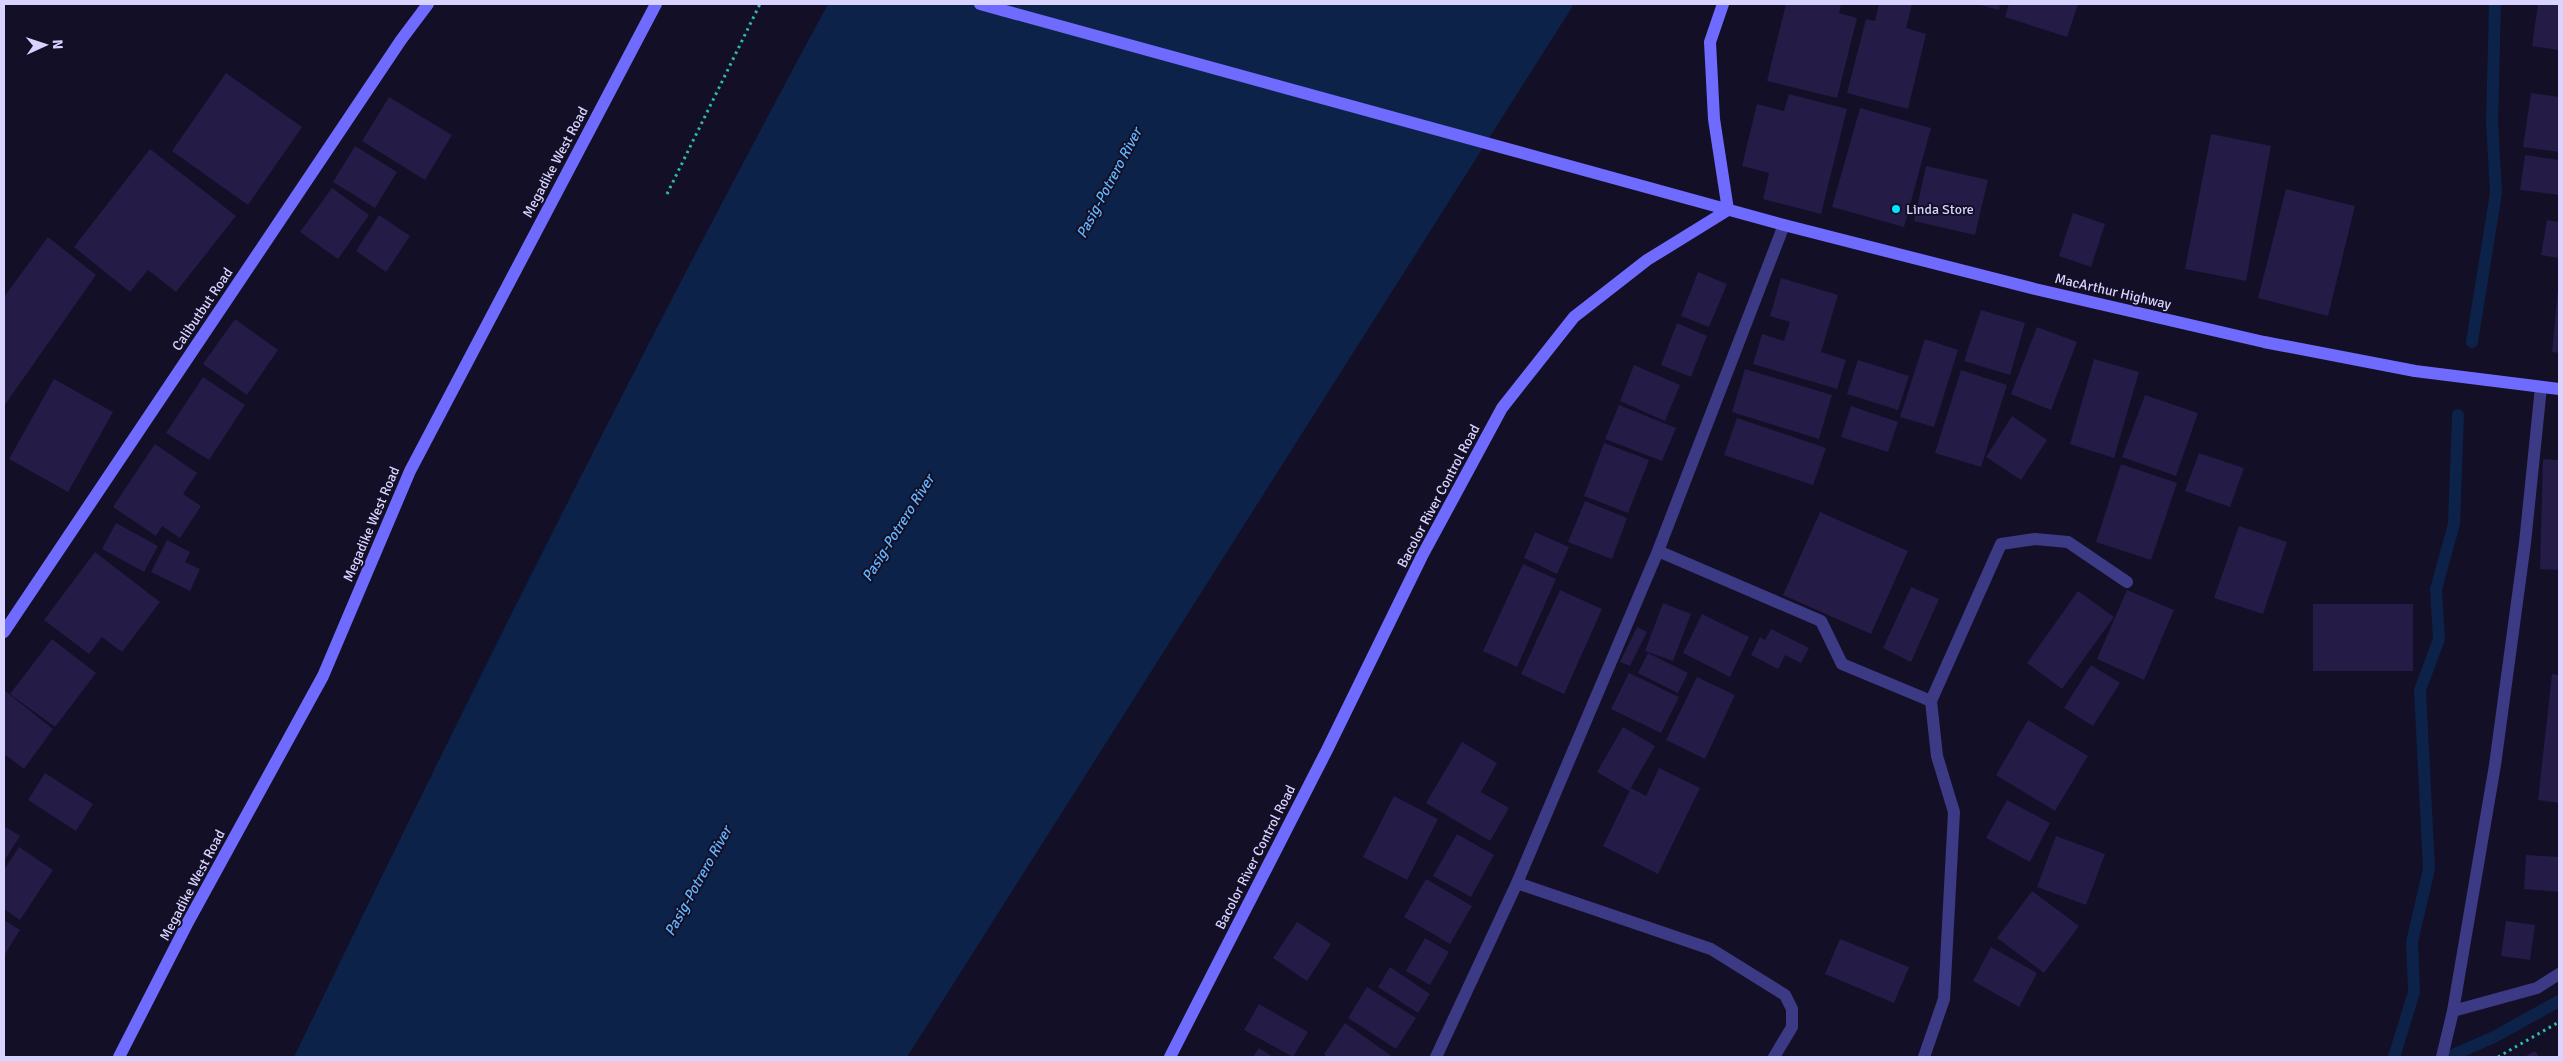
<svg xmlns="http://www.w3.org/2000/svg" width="2563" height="1061" font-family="Signika,sans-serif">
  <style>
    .water { fill: #0c2248 }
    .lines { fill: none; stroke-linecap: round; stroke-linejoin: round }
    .stream { stroke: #0c2248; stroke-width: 12 }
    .building { fill: #241b47 }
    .path { stroke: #2fb8b0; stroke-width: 3; stroke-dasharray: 2.5 4; stroke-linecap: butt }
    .street { stroke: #3d3a85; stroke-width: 12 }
    .secondary { stroke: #6f6bff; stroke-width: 12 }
    .poi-dot { fill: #00e5ff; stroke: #130f26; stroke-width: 2 }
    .labels { text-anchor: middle; stroke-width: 4; stroke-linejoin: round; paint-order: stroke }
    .street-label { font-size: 14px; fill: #d9d4ff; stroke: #130f26 }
    .poi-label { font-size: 14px; fill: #d9d4ff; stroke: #130f26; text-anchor: start }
    .water-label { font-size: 15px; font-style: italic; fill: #62b6ff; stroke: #130f26 }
  </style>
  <rect width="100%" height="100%" fill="#130f26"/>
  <path class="water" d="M 828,4 L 1574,4 L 907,1057 L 294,1057 C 465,703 641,350 828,4 Z"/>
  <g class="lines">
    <path class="stream" d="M 2472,342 L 2496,193 L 2492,122 L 2495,4
      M 2394,1057 L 2414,992 L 2412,942 L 2429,869 L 2420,690 L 2439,639 L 2436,589 L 2454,524 L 2458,415
      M 2448,1057 L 2494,1037 L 2559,1001"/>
  </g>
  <path class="building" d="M 1786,4 L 1841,4 L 1839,13 L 1857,18 L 1837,98 L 1767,81 Z
    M 1879,4 L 1912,4 L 1906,28 L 1926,34 L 1908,109 L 1847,93 L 1866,19 L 1875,21 Z
    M 1976,4 L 2000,4 L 1999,10 Z
    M 2009,4 L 2078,4 L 2067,37 L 2005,17 Z
    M 2538,4 L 2559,4 L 2559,50 L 2532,46 Z
    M 226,73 L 302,127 L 248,205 L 172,151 Z
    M 2531,93 L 2559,97 L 2559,152 L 2523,147 Z
    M 1789,94 L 1847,109 L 1821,214 L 1763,199 L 1769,173 L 1742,166 L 1757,104 L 1784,111 Z
    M 389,97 L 452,135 L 425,180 L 362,141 Z
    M 1860,108 L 1931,128 L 1904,227 L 1832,207 Z
    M 2211,134 L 2271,146 L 2246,281 L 2185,269 Z
    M 355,146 L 397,172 L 375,208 L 333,182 Z
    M 150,149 L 236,216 L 176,292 L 148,270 L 130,292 L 74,247 Z
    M 2525,155 L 2559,160 L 2559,195 L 2520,190 Z
    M 1926,166 L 1988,180 L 1975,235 L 1914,221 Z
    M 332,188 L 369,215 L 338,259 L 300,232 Z
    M 2286,189 L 2355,206 L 2328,316 L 2258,298 Z
    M 2073,213 L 2105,224 L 2091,267 L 2059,256 Z
    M 379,215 L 410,236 L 386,272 L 356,251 Z
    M 2547,220 L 2559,222 L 2559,258 L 2541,255 Z
    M 48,237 L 96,275 L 4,406 L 4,297 Z
    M 1698,272 L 1727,284 L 1709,327 L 1681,316 Z
    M 1781,278 L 1838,295 L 1821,352 L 1846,360 L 1837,389 L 1753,364 L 1762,334 L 1784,341 L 1790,322 L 1770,316 Z
    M 2558,289 L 2559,289 L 2559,353 L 2552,352 Z
    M 1981,310 L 2025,323 L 2010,375 L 1964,361 Z
    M 235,319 L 278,350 L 247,395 L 203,364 Z
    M 1677,323 L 1707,336 L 1691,377 L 1661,365 Z
    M 2037,327 L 2077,342 L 2051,410 L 2011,394 Z
    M 1925,339 L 1958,350 L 1934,427 L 1900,417 Z
    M 2094,359 L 2139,372 L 2114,458 L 2070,444 Z
    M 1858,360 L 1909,376 L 1898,410 L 1847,394 Z
    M 1634,365 L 1680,385 L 1665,421 L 1620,401 Z
    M 1745,369 L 1832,395 L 1819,439 L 1732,412 Z
    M 1961,370 L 2007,385 L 1981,467 L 1935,453 Z
    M 203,377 L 245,405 L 209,460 L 166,433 Z
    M 54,379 L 113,412 L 68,492 L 9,459 Z
    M 2145,395 L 2198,413 L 2176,476 L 2122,457 Z
    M 1619,405 L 1676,428 L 1662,461 L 1605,439 Z
    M 1851,406 L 1898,422 L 1888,452 L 1841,437 Z
    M 2012,416 L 2047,440 L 2021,480 L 1986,457 Z
    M 1737,418 L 1826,448 L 1813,485 L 1724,455 Z
    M 1604,443 L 1649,460 L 1628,513 L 1584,496 Z
    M 155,444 L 197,473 L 183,494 L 201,506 L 180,538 L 162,526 L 156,536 L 113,507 Z
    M 2199,453 L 2244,468 L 2230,507 L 2185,491 Z
    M 2543,459 L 2559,460 L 2559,570 L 2540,569 Z
    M 2121,464 L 2177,483 L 2151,560 L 2096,542 Z
    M 1585,501 L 1627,518 L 1612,559 L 1568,542 Z
    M 1820,512 L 1908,551 L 1871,634 L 1783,595 Z
    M 116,523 L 158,546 L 144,572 L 102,549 Z
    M 2239,526 L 2287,542 L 2263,614 L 2214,598 Z
    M 1535,532 L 1569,547 L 1557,574 L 1524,558 Z
    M 167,540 L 190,552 L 185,562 L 200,569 L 190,591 L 151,572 Z
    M 95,552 L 160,602 L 122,652 L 102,637 L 89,654 L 44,620 Z
    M 1523,564 L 1556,579 L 1517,667 L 1483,651 Z
    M 1911,587 L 1939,599 L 1911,662 L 1883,648 Z
    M 1560,590 L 1602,609 L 1564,694 L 1521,674 Z
    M 2127,590 L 2174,610 L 2144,680 L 2097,659 Z
    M 2078,591 L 2114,617 L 2062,689 L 2027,663 Z
    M 1663,603 L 1691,614 L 1673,661 L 1645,651 Z
    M 2313,604 L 2413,604 L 2413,671 L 2313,671 Z
    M 1702,614 L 1749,637 L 1730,677 L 1683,653 Z
    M 1637,627 L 1647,632 L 1630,666 L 1620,662 Z
    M 1771,629 L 1809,648 L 1801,663 L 1785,655 L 1778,669 L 1751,655 L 1760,637 L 1765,640 Z
    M 52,639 L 96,673 L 55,727 L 10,694 Z
    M 1648,653 L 1688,673 L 1678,693 L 1638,673 Z
    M 2091,665 L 2120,683 L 2093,726 L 2064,708 Z
    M 1629,673 L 1679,697 L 1661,733 L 1611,709 Z
    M 2552,674 L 2559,675 L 2559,803 L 2538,800 Z
    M 1697,677 L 1735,695 L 1705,759 L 1666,740 Z
    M 4,690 L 53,729 L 24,769 L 4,754 Z
    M 2028,720 L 2088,756 L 2055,811 L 1996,775 Z
    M 1623,727 L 1655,746 L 1629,791 L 1597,772 Z
    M 1462,742 L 1497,763 L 1481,792 L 1509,808 L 1490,841 L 1426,803 Z
    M 1659,768 L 1700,788 L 1658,874 L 1603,846 L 1631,788 L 1646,796 Z
    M 45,773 L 93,804 L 76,831 L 28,800 Z
    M 1394,796 L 1438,819 L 1407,880 L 1363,857 Z
    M 2007,800 L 2050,823 L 2030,862 L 1986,838 Z
    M 4,826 L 20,836 L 4,861 Z
    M 1457,834 L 1494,855 L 1471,897 L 1433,876 Z
    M 2056,836 L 2105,854 L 2086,905 L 2037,887 Z
    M 19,847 L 53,870 L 20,920 L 4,909 L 4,870 Z
    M 2526,855 L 2559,857 L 2559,892 L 2524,889 Z
    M 1426,879 L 1472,906 L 1450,944 L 1404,917 Z
    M 2032,891 L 2079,926 L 2044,973 L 1997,938 Z
    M 4,920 L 20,930 L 4,956 Z
    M 2506,921 L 2535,925 L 2530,960 L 2501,956 Z
    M 1297,922 L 1331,944 L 1307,981 L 1273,958 Z
    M 1425,938 L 1449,952 L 1430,985 L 1406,971 Z
    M 1840,939 L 1909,967 L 1894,1003 L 1825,974 Z
    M 1991,947 L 2037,973 L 2019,1007 L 1973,981 Z
    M 1390,967 L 1430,994 L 1418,1013 L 1378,987 Z
    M 1367,987 L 1416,1018 L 1396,1049 L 1348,1018 Z
    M 1259,1004 L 1308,1032 L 1293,1057 L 1244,1030 Z
    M 1345,1023 L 1393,1057 L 1327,1057 L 1324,1054 Z
    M 1259,1048 L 1273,1057 L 1253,1057 Z
    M 2535,1051 L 2539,1057 L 2524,1057 Z"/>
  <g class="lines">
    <path class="path" d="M 667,194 L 760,4
      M 2498,1057 L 2559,1022"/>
    <path class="street" d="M 1658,551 L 1821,621 L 1842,664 L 1931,701 L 1937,756 L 1954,812 L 1944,999 L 1924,1057
      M 1931,701 L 2001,544 L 2035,539 L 2068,542 L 2127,582
      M 1517,883 L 1711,949 L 1785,995 L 1792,1009 L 1792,1027 L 1774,1057
      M 2453,1011 L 2537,988 L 2559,974
      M 1436,1057 L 1517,883 L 1658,551 L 1784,225
      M 2442,1057 L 2453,1011 L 2495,765 L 2525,543 L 2541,387"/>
    <path class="secondary" d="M 980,4 L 1784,225 L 2035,289 L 2264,342 L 2415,371 L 2559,389
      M 4,632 L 401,40 L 428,4
      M 119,1057 L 188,922 L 323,676 L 410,471 L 656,4
      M 1170,1057 L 1327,750 L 1422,556 L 1502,408 L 1574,317 L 1647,260 L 1728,210 L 1714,119 L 1710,42 L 1723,4"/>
  </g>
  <circle class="poi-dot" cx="1896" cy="209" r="5"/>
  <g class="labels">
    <g class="street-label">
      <text transform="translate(555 162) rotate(-62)" y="5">Megadike West Road</text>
      <text transform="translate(2113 291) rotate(13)" y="5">MacArthur Highway</text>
      <text transform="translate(202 309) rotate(-56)" y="5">Calibutbut Road</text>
      <text transform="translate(1438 496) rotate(-62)" y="5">Bacolor River Control Road</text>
      <text transform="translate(371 524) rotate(-67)" y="5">Megadike West Road</text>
      <text transform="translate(1255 857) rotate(-63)" y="5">Bacolor River Control Road</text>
      <text transform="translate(192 885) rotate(-62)" y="5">Megadike West Road</text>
    </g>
    <g class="poi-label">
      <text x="1906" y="214">Linda Store</text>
    </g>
    <g class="water-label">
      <text transform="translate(1109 183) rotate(-62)" y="5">Pasig-Potrero River</text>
      <text transform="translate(898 528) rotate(-58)" y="5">Pasig-Potrero River</text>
      <text transform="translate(698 881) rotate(-61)" y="5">Pasig-Potrero River</text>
    </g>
  </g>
  <rect width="2563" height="1061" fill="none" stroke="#d9d4ff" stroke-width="10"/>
  <g transform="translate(45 45) rotate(87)" stroke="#130f26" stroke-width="4" paint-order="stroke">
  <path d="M0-4L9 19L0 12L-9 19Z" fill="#d9d4ff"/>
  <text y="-8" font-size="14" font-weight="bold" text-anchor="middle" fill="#d9d4ff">N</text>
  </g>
</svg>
